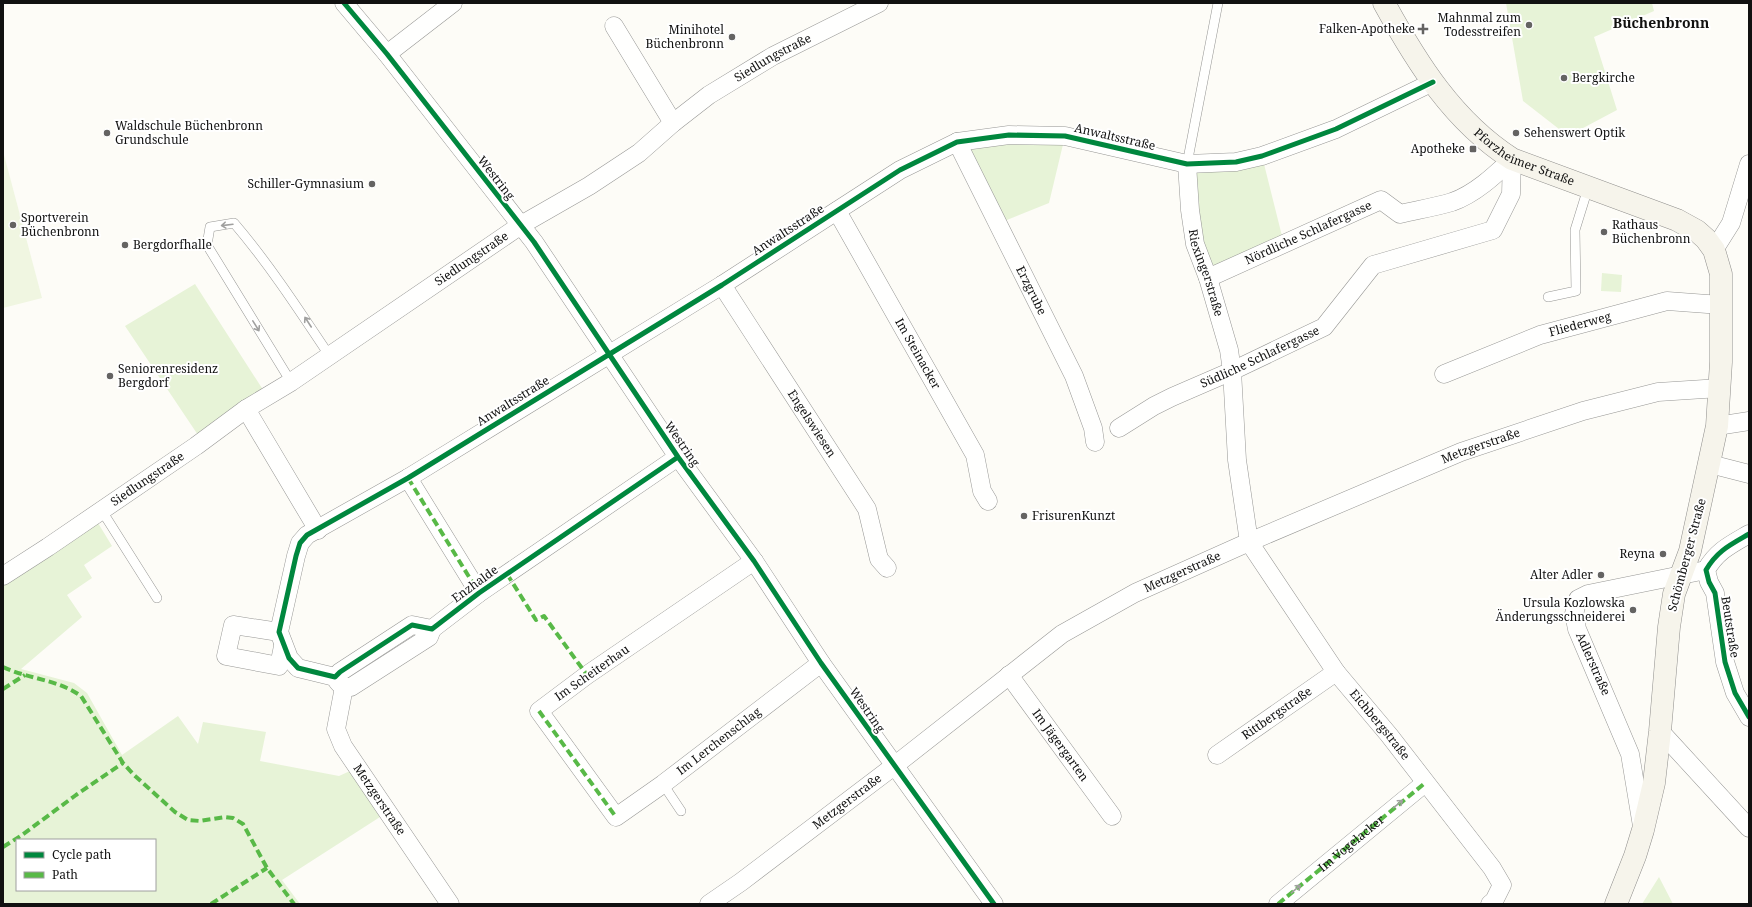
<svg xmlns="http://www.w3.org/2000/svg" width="1752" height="907" font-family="'Noto Serif',serif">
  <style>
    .green { fill: #e7f3d7; fill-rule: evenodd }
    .pitch { fill: #f0f6e1 }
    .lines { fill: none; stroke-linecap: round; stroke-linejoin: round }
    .service-casing { stroke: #979795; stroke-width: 10 }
    .minor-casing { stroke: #979795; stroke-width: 19 }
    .secondary-casing { stroke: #8e8d8b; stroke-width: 23 }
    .service { stroke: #fffffe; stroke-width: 9 }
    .minor { stroke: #fffffe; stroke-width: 18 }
    .secondary { stroke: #f6f4eb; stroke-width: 22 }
    .quiet { stroke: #58b947; stroke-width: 4; stroke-dasharray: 8 4; stroke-linecap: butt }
    .cycleway-casing { stroke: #fff; stroke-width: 8 }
    .cycleway { stroke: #00873e; stroke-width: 5 }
    .oneway { stroke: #a0a09f }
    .poi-dot { fill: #646362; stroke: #fff; stroke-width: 1.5 }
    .labels { text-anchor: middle; stroke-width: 4; stroke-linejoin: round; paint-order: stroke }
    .poi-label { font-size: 12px; fill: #111; stroke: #fff; text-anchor: end }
    .street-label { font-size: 12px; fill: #111; stroke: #fff }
    .quarter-label { font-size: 14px; font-weight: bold; fill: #111; stroke: #fff }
  </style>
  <rect width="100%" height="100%" fill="#fdfcf7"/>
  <path class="green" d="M 1506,3 L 1652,3 L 1654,11 L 1594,37 L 1617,110 L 1568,136 L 1523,101 Z
    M 1065,136 L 1049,203 L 997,224 L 957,142 Z
    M 1262,156 L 1284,244 L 1208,278 L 1187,164 Z
    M 1602,273 L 1622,275 L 1621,292 L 1601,291 Z
    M 195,284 L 267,396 L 202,441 L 125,326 Z
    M 98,523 L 112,546 L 84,565 L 92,578 L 67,595 L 82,617 L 21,669 L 74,683 L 87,693 L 122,755 L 178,716 L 198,744 L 203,722 L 266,732 L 260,761 L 339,776 L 350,771 L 380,817 L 282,880 L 300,904 L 3,904 L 3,583 ZM 17,840 L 155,840 L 155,890 L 17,890 Z
    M 1659,877 L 1673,904 L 1642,904 Z"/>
  <path class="pitch" d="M 3,151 L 42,298 L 3,308 Z"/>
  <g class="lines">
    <defs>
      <path id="service" d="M 1187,164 L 1218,3
        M 1548,297 L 1576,291 L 1575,230 L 1588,188
        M 291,382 L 207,245 L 210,227 L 234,223 C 269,264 299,310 329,355
        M 102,511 L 157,598
        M 663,784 L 681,811"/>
      <g id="minor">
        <path d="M 344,3 L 387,54 L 534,242 L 678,457 L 754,561 L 821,663 L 994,904"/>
        <path d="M 614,26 L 673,123"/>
        <path d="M 387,54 L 453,3"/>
        <path id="s1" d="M 957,142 L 1074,376 L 1093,428 L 1095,442"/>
        <path id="s2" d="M 1187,164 L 1190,210 L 1195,244 L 1208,278 L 1229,350 L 1232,371 L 1237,460 L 1249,542 L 1336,672 L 1389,735 L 1492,868 L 1502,885 L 1494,901 L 1490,904"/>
        <path id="s3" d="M 837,211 L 975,455 L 982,491 L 988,501"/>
        <path d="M 1714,250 L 1731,223 L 1749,164"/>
        <path id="s4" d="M 1208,278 L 1381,200 L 1400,214 C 1417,210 1435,207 1452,202 C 1475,194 1495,175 1512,159"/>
        <path id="s5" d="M 722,285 L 867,509 L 879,559 L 887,568"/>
        <path id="s6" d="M 1444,374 L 1540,335 L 1667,301 L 1721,305"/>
        <path d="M 246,409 L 318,530"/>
        <path d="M 1717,426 L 1749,421"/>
        <path id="s7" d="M 1119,428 L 1154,406 L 1172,397 L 1232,371 L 1324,327 L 1373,265 L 1493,230 L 1511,194 L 1512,159"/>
        <path d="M 678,457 L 479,593 L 432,629 L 412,625 L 340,672 L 335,677 L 298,668 L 289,658 L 279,632 L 296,556 L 300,543 L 307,535 L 408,478 L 722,285 L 900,170 L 957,142 L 1009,135 L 1065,136 L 1187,164 L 1236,162 L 1262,156 L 1336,129 L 1433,82"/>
        <path d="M 1710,464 L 1749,474"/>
        <path d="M 408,478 L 479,593"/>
        <path d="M 1749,534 C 1730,545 1717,551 1706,570 L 1709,582 L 1715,593 L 1725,662 L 1735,693 L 1749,717"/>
        <path id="s8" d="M 754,561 L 587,675 L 539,711 L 616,817 L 663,784 L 821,663"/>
        <path id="s9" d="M 3,576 L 48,547 L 196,446 L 246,409 L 291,382 L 521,225 L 589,186 L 639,153 L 673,123 L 709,95 L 773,56 L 879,3"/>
        <path d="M 279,632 L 233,625 L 226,656 L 279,666 L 283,646"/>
        <path id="s10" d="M 1009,675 L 1112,816"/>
        <path d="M 336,679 C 340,686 344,687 351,687 L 429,637 L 432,629"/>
        <path id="s11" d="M 344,687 L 336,729 L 343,746 L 450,904"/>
        <path d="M 1660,731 L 1749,828"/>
        <path id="s12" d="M 1217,755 L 1336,672"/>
        <path d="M 1642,826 L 1630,754 L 1577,629 L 1574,614 L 1578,599 L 1588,594 L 1706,570"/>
        <path id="s13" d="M 709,904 L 741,882 L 894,766 L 1062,634 L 1135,593 L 1249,542 L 1461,452 L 1583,411 L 1658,392 L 1720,388"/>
        <path d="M 1278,904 L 1425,783"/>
      </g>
      <g id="secondary">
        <path id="s14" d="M 1384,3 C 1417,63 1453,121 1512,159 L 1677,220 L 1697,231 L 1706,239 L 1714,250 L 1721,274 L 1721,362 L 1717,426 L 1690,551 L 1674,594 L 1669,627 L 1660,731 L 1654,783 L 1643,830 L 1635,856 L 1616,904"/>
      </g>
    </defs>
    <use href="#service" class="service-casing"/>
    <use href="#minor" class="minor-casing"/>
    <use href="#secondary" class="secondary-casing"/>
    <use href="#service" class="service"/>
    <use href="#minor" class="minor"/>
    <use href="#secondary" class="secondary"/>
    <g class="quiet">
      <path d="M 408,478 L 479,593"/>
      <path d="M 507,574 L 536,620 L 544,616 L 587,675"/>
      <path d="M 3,667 C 28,679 57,679 81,696 L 123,763 L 134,775 L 175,812 L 188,820 L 200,821 L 225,817 L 233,818 L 243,824 L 267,868 L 294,904"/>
      <path d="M 3,689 L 25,675"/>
      <path d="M 539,711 L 616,817"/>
      <path d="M 3,847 L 22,835 L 76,795 L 123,763"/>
      <path d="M 211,904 L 267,868"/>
      <path id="s15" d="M 1278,904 L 1425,783"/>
    </g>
    <defs>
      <path id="cycleway" d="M 344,3 L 387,54 L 534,242 L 678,457 L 754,561 L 821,663 L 994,904
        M 678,457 L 479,593 L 432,629 L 412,625 L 340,672 L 335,677 L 298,668 L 289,658 L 279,632 L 296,556 L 300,543 L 307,535 L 408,478 L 722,285 L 900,170 L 957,142 L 1009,135 L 1065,136 L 1187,164 L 1236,162 L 1262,156 L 1336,129 L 1433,82
        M 1749,534 C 1730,545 1717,551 1706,570 L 1709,582 L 1715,593 L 1725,662 L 1735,693 L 1749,717"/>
    </defs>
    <use href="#cycleway" class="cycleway-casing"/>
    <use href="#cycleway" class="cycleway"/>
  </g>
  <defs><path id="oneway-shaft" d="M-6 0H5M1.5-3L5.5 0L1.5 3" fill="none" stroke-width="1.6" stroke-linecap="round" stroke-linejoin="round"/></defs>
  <g class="oneway">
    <use href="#oneway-shaft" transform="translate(227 225) rotate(173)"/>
    <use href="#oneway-shaft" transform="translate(308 322) rotate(-123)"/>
    <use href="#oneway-shaft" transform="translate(256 326) rotate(58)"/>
    <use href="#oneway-shaft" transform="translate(1398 804) rotate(-39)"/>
    <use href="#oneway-shaft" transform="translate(1296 889) rotate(-41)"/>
  </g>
  <g class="poi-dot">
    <circle cx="1529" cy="25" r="4"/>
    <path d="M1421 23h4v4h4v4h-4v4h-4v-4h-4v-4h4z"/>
    <circle cx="732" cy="37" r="4"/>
    <circle cx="1564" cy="78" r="4"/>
    <circle cx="107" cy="133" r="4"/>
    <circle cx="1516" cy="133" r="4"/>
    <rect x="1469" y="145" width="8" height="8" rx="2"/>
    <circle cx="372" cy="184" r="4"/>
    <circle cx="13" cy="225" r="4"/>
    <circle cx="1604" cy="232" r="4"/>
    <circle cx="125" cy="245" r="4"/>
    <circle cx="110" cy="376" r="4"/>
    <circle cx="1024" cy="516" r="4"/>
    <circle cx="1663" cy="554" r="4"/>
    <circle cx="1601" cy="575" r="4"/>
    <circle cx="1633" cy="610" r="4"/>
  </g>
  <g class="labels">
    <g class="poi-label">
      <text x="1521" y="22">Mahnmal zum<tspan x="1521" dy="14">Todesstreifen</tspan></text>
      <text x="1415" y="33">Falken-Apotheke</text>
      <text x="724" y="34">Minihotel<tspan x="724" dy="14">Büchenbronn</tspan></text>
      <text x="1572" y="82" text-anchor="start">Bergkirche</text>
      <text x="115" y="130" text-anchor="start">Waldschule Büchenbronn<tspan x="115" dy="14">Grundschule</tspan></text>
      <text x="1524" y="137" text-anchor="start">Sehenswert Optik</text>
      <text x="1465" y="153">Apotheke</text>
      <text x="364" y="188">Schiller-Gymnasium</text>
      <text x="21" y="222" text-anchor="start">Sportverein<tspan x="21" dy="14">Büchenbronn</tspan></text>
      <text x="1612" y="229" text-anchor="start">Rathaus<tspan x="1612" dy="14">Büchenbronn</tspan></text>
      <text x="133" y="249" text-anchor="start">Bergdorfhalle</text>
      <text x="118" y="373" text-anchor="start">Seniorenresidenz<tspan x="118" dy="14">Bergdorf</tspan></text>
      <text x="1032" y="520" text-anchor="start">FrisurenKunzt</text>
      <text x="1655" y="558">Reyna</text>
      <text x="1593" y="579">Alter Adler</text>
      <text x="1625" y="607">Ursula Kozlowska<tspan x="1625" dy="14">Änderungsschneiderei</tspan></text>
    </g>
    <g class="street-label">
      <text dy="4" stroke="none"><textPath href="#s9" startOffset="929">Siedlungstraße</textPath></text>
      <text transform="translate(1115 137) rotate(13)" y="4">Anwaltsstraße</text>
      <text dy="4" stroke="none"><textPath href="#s14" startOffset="214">Pforzheimer Straße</textPath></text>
      <text transform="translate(496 178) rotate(52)" y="4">Westring</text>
      <text transform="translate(788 230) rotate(-33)" y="4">Anwaltsstraße</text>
      <text dy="4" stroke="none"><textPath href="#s4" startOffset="110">Nördliche Schlafergasse</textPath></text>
      <text dy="4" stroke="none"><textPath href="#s9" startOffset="566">Siedlungstraße</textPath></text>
      <text dy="4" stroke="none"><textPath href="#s2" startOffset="111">Riexingerstraße</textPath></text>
      <text dy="4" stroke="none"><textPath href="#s1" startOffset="166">Erzgrube</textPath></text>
      <text dy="4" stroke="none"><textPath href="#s6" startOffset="145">Fliederweg</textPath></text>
      <text dy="4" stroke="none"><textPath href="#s3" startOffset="164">Im Steinacker</textPath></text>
      <text dy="4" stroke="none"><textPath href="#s7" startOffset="158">Südliche Schlafergasse</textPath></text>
      <text transform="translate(513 401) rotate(-32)" y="4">Anwaltsstraße</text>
      <text dy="4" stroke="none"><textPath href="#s5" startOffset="165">Engelswiesen</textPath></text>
      <text transform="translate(682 444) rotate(55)" y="4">Westring</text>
      <text dy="4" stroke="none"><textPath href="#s13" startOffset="904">Metzgerstraße</textPath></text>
      <text dy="4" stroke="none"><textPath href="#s9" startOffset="174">Siedlungstraße</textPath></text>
      <text transform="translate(1687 555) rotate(-75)" y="4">Schömberger Straße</text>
      <text dy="4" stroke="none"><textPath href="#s13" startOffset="580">Metzgerstraße</textPath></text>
      <text transform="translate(475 584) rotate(-36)" y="4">Enzhalde</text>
      <text transform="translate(1730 627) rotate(81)" y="4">Beutstraße</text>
      <text transform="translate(1593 664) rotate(66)" y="4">Adlerstraße</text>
      <text transform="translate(592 673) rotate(-35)" y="4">Im Scheiterhau</text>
      <text transform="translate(867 710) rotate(55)" y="4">Westring</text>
      <text dy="4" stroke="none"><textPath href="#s12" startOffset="73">Rittbergstraße</textPath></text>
      <text dy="4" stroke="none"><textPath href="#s2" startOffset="610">Eichbergstraße</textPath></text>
      <text dy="4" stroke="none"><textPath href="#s8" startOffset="521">Im Lerchenschlag</textPath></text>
      <text dy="4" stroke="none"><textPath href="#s10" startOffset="87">Im Jägergarten</textPath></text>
      <text dy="4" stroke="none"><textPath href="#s11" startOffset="126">Metzgerstraße</textPath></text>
      <text dy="4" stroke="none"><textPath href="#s13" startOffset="172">Metzgerstraße</textPath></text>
      <text dy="4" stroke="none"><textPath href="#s15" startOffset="95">Im Vogelacker</textPath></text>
    </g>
    <g class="quarter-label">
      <text x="1661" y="28">Büchenbronn</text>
    </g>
  </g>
  <rect width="1752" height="907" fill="none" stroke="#111111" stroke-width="8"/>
  <rect x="16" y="839" width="140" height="52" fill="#ffffff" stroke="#a0a0a0"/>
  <rect x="24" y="852" width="20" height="6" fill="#00873e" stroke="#a0a0a0"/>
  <text x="52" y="859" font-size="12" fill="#111111">Cycle path</text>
  <rect x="24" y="872" width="20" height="6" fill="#58b947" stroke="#a0a0a0"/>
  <text x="52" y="879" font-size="12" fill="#111111">Path</text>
</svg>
